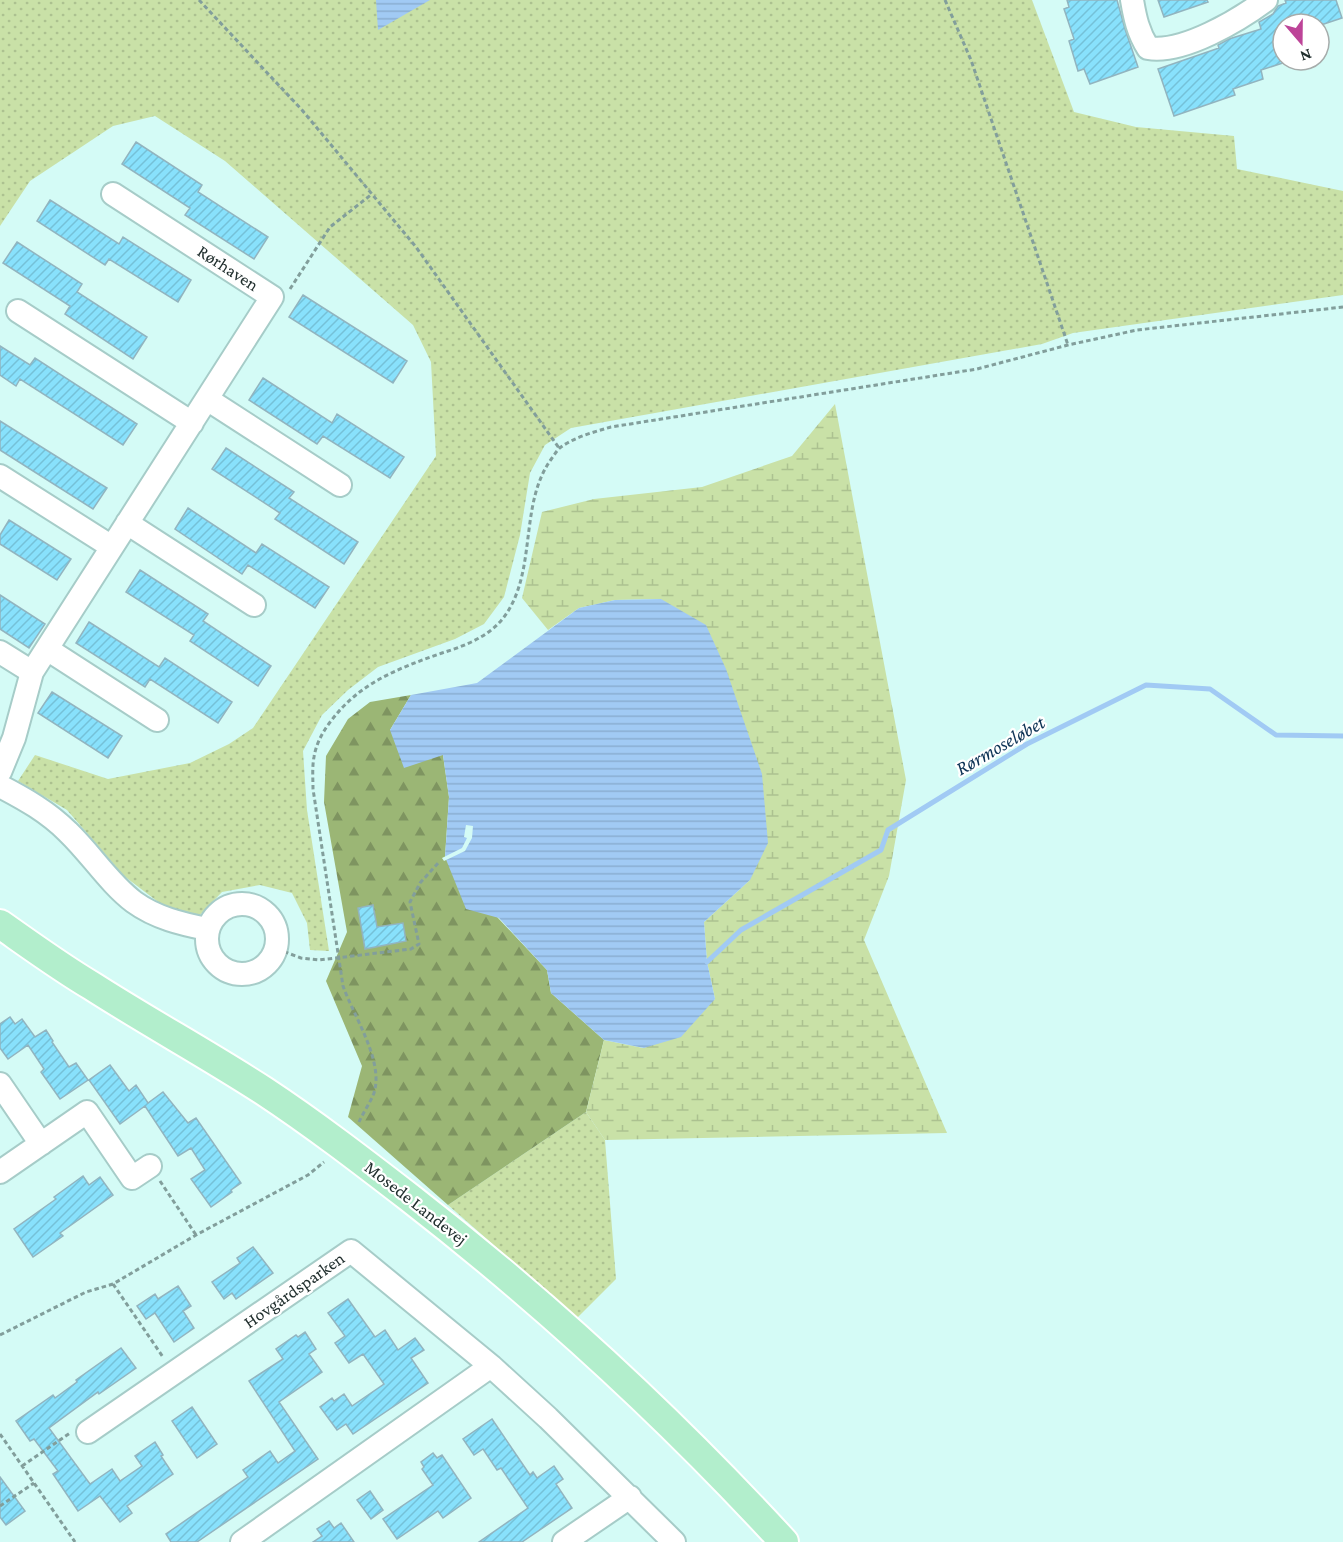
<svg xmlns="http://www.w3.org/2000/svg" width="1343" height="1542" font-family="'Crimson Pro',serif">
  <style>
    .grass { fill: url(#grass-dots) }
    .forest { fill: url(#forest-firs) }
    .wetland { fill: url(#wetland-marsh) }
    .water { fill: url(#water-rules) }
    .pier { fill: #d4fbf6 }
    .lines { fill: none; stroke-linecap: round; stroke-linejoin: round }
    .stream { stroke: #a1caf4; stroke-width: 5 }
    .building { fill: url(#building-hatch); stroke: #92b4bf; stroke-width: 1.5 }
    .minor-casing { stroke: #a6ccc8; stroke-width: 26 }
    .major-casing { stroke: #fff; stroke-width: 32 }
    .path { stroke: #829e9b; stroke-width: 3; stroke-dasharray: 4.5 3; stroke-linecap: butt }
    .minor { stroke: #fff; stroke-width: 22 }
    .major { stroke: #b2eecc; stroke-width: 28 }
    .labels { text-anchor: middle; stroke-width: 4.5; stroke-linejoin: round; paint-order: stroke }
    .street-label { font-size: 18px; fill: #212f2e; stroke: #fff }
    .water-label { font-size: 20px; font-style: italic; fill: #0d3355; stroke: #fff }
  </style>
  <defs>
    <pattern id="grass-dots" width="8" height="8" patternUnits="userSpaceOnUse" patternTransform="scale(1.5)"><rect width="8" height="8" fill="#c9e1a7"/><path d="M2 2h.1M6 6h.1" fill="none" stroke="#acc190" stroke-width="1.8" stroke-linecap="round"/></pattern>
    <pattern id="forest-firs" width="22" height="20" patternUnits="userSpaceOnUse" patternTransform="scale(1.5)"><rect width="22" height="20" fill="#9bb675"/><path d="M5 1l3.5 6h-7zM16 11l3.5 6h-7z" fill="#7e9460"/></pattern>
    <pattern id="wetland-marsh" width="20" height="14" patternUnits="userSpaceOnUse" patternTransform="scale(1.5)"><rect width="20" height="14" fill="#c9e1a7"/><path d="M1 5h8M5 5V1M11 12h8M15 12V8" fill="none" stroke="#acc190"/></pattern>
    <pattern id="water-rules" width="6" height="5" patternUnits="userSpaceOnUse" patternTransform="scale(1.5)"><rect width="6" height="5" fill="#a1caf4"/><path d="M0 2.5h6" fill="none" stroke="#8aaed2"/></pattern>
    <pattern id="building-hatch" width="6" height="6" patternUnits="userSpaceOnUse" patternTransform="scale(1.5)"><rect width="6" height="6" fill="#88e1fc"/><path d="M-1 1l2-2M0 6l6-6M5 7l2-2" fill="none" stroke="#75c1d8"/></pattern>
  </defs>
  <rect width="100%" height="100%" fill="#d4fbf6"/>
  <path class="grass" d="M 0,0 L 1032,0 L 1074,112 L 1136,127 L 1234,136 L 1237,169 L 1343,191 L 1343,295 L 1073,333 L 1042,344 L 571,428 L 545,445 L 530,473 L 520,535 L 504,597 L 484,624 L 455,639 L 378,667 L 348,690 L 322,715 L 303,751 L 307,810 L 329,951 L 310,950 L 307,923 L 292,893 L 260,885 L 222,892 L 195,920 L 174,914 L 124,876 L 67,810 L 18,781 L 35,755 L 108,779 L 190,763 L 229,744 L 253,728 L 436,456 L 431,362 L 413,325 L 225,161 L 155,116 L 113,126 L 30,181 L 0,226 Z
    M 586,1112 L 605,1140 L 616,1279 L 577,1318 L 448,1205 Z"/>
  <path class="forest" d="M 411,695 L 390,730 L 443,755 L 449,797 L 445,857 L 498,918 L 547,970 L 551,993 L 604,1040 L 586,1112 L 448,1205 L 348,1117 L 362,1066 L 326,981 L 347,932 L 324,802 L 326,756 L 348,719 L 370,702 Z"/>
  <path class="wetland" d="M 835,404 L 906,780 L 889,876 L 864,940 L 947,1133 L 605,1140 L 586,1112 L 604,1040 L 643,1048 L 715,999 L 707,962 L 704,922 L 750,880 L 661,599 L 615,600 L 579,608 L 548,630 L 522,598 L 542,512 L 594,499 L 702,487 L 792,456 Z"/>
  <path class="water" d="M 376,0 L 430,0 L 378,30 Z
    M 661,599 L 706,625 L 726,669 L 762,774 L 768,843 L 750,880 L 704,922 L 707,962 L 715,999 L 681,1037 L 644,1048 L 604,1040 L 551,993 L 547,970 L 499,918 L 466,909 L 445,857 L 449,797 L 443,755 L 404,768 L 390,730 L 411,695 L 477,683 L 579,608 L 615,600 Z"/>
  <path class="pier" d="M 466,825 L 473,826 L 472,838 L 465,851 L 444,861 L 442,858 L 462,848 L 467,838 L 464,837 Z"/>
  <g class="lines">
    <path class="stream" d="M 707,962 L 741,930 L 881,850 L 888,830 L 1027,744 L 1146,685 L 1210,689 L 1276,735 L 1343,736"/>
  </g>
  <path class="building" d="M 1067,0 L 1117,0 L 1125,29 L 1138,67 L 1090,84 L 1084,69 L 1078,71 L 1069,41 L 1074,39 L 1064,9 L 1069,7 Z
    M 1158,0 L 1207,0 L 1208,2 L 1164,17 Z
    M 1285,0 L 1336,0 L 1342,18 L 1324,24 L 1283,24 L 1283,63 L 1261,70 L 1263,79 L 1233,89 L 1235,95 L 1174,116 L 1158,69 L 1219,48 L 1218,45 L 1229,39 L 1261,29 L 1259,22 L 1273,14 L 1278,6 L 1286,3 Z
    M 136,142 L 202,185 L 198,192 L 268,237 L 254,259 L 185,215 L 190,208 L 122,164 Z
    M 50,200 L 119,244 L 123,237 L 191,280 L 178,302 L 109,259 L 105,265 L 37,221 Z
    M 17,242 L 82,284 L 77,292 L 147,337 L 133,359 L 65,314 L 70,306 L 3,263 Z
    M 303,295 L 407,361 L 393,383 L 289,317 Z
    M 0,346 L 30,365 L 35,358 L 137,424 L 123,445 L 20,379 L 16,386 L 0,375 Z
    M 263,378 L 332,423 L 337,414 L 404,457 L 390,478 L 323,436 L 317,444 L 249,400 Z
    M 0,421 L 107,488 L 93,509 L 0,450 Z
    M 226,448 L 294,492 L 289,498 L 358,542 L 344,564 L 275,519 L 280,513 L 212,469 Z
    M 188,508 L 256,553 L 262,544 L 329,587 L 315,608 L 248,565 L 242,574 L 175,529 Z
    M 9,520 L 71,559 L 57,580 L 0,544 L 0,535 Z
    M 140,570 L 208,614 L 203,621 L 271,666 L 258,686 L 190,641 L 194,635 L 126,592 Z
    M 0,595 L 45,624 L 29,648 L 0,629 Z
    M 89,622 L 159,667 L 165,658 L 232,702 L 218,723 L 150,679 L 145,687 L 76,643 Z
    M 52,692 L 122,736 L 108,758 L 38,713 Z
    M 373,905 L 377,927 L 403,923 L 406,941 L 365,949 L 358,908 Z
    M 10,1017 L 15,1024 L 22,1019 L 35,1037 L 46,1030 L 53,1041 L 52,1042 L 69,1067 L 76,1063 L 88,1080 L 60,1099 L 41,1072 L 44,1069 L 28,1045 L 8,1059 L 0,1048 L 0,1024 Z
    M 110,1065 L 129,1091 L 136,1085 L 148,1103 L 163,1092 L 188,1123 L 196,1118 L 241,1183 L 231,1190 L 232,1192 L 211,1207 L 191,1179 L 205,1170 L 191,1148 L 178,1156 L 145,1106 L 120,1124 L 89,1080 Z
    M 83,1176 L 89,1185 L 100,1177 L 113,1195 L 60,1233 L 63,1236 L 33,1257 L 14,1229 L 56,1199 L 54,1197 Z
    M 253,1247 L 273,1273 L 236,1299 L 232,1293 L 224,1299 L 212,1282 L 240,1263 L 237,1258 Z
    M 178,1286 L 191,1306 L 183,1311 L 194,1328 L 174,1342 L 155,1313 L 146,1319 L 137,1306 L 155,1294 L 158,1299 Z
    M 348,1299 L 375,1337 L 385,1330 L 398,1350 L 415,1338 L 424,1350 L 411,1358 L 428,1383 L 353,1434 L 346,1424 L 337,1430 L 320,1407 L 332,1398 L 334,1401 L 344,1394 L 352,1406 L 384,1384 L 363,1354 L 349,1363 L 335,1343 L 345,1336 L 328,1313 Z
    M 305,1332 L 316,1349 L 309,1354 L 322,1372 L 279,1402 L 318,1459 L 197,1542 L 171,1542 L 166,1534 L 248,1477 L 243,1470 L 270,1451 L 278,1463 L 295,1451 L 249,1381 L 283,1359 L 276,1349 L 296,1335 L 298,1337 Z
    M 121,1348 L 136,1368 L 99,1394 L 98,1392 L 49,1428 L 90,1484 L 112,1469 L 120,1481 L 142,1466 L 135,1456 L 155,1442 L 163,1455 L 161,1456 L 173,1474 L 127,1506 L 132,1513 L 120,1522 L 100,1496 L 78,1511 L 53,1474 L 58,1471 L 34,1439 L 30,1441 L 16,1421 L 53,1395 L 55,1398 L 77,1382 L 76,1380 Z
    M 192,1407 L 217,1444 L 197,1458 L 172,1421 Z
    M 492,1419 L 530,1475 L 533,1472 L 537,1478 L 554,1466 L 563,1479 L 556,1484 L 572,1508 L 522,1542 L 479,1542 L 528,1508 L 501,1468 L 497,1470 L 483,1449 L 474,1455 L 463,1439 Z
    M 433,1453 L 437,1458 L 442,1455 L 471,1498 L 443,1518 L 438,1511 L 397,1539 L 383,1519 L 433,1485 L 422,1469 L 424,1467 L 421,1462 Z
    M 0,1477 L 25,1511 L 6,1525 L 0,1517 Z
    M 370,1491 L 383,1510 L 371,1519 L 357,1500 Z
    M 329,1521 L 334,1528 L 341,1523 L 354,1542 L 313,1542 L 322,1536 L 317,1529 Z"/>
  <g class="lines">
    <defs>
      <path id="minor" d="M 1132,0 C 1135,18 1138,32 1148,48 C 1183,54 1239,20 1266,0
        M 18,311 L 192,423
        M 207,399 L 340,485
        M 0,476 L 112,547
        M 127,523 L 254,605
        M 47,649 L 157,720
        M 0,652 L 32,672
        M 0,772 L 14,738 L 32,672 L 272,297 L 113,194
        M 0,786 C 25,799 48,812 68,832 C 91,854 109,883 134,902 C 156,918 182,924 207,929
        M207 939a35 35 0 1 1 70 0a35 35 0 1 1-70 0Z
        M 0,1084 L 41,1144
        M 0,1172 L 87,1112 L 132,1178 L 150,1166
        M 88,1432 L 351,1251 L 491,1366 L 548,1418 L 674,1542
        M 242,1542 L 491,1366
        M 564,1542 L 630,1497"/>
      <path id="major" d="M 0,924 C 30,945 60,967 92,986 C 148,1022 207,1054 264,1091 C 314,1124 362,1161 410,1198 C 544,1302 669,1417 784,1542"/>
    </defs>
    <use href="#minor" class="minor-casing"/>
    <use href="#major" class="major-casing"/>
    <path class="path" d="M 199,0 L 302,110 L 416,247 L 559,448
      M 945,0 L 971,60 L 1068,345
      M 290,289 L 330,227 L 372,194
      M 277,949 L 301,958 L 319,960 L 411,949 L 419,944 L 410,902 L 420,883 L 440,861
      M 359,1122 C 363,1113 370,1103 374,1093 C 384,1061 354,1017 343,986 L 313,789 C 313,779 312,767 314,757 C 316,744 323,731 331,721 C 359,683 399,668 442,653 C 464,646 489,637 504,617 C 538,571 518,504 552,458 C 555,454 557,450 561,447 C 575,437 594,432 611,427 L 977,369 L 1068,345 L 1137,330 L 1343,307
      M 160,1181 L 196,1235
      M 113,1284 L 163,1357
      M 0,1335 L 86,1292 L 113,1284 L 196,1235 L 308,1175 L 324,1162
      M 0,1434 L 75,1542
      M 22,1466 L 70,1433
      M 0,1506 L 34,1483"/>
    <use href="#minor" class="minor"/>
    <use href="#major" class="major"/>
  </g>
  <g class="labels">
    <g class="street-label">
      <text transform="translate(228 268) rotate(33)" y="6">Rørhaven</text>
      <text transform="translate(416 1203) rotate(38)" y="6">Mosede Landevej</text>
      <text transform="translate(294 1290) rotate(-35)" y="6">Hovgårdsparken</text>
    </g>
    <g class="water-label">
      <text transform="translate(1000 745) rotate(-30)" y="7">Rørmoseløbet</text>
    </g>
  </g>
  <g transform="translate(1301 42) rotate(160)"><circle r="28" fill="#ffffff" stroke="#a6acab" stroke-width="1.5"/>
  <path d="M0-4.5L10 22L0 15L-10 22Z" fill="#bd4498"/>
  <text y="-9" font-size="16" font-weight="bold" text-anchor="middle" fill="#212f2e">N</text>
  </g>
</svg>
